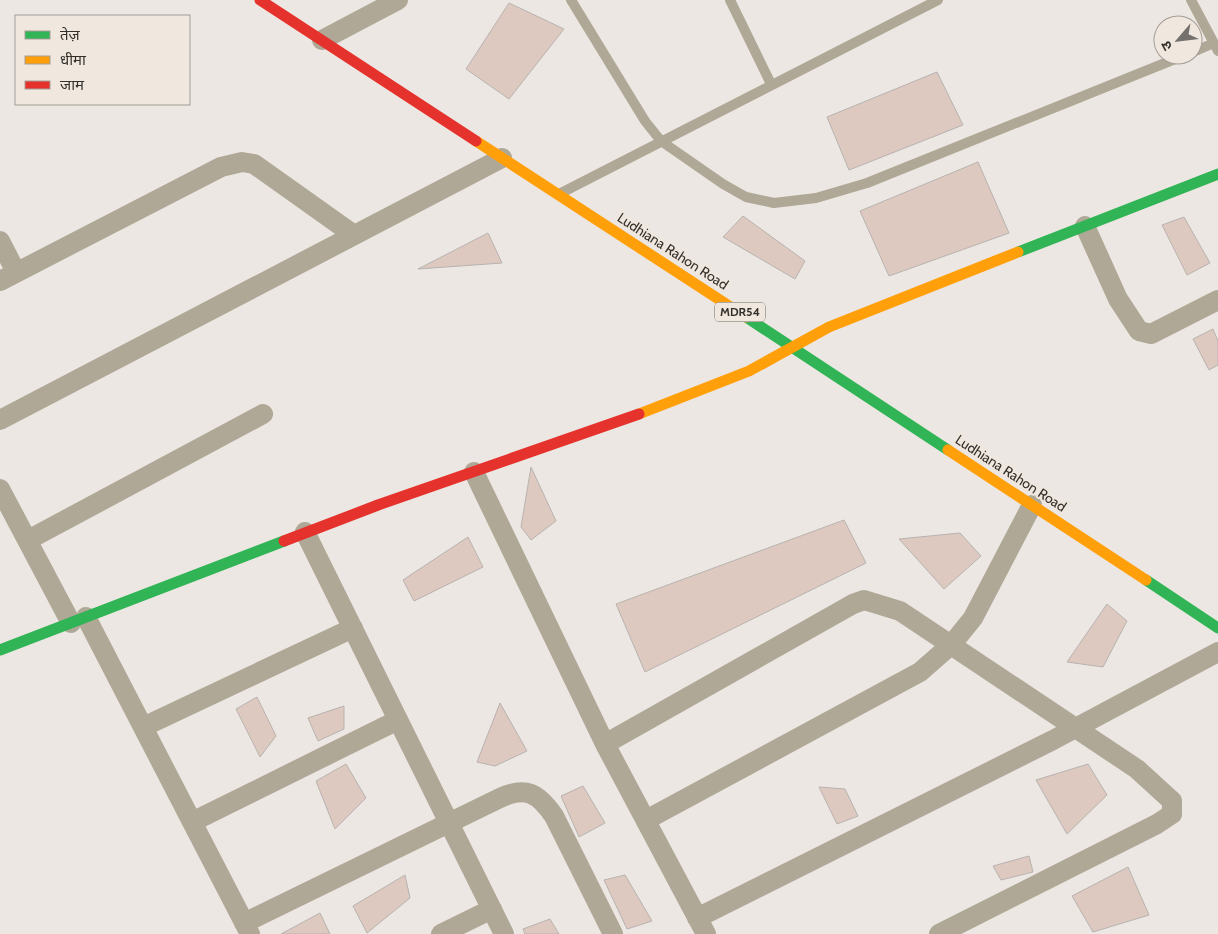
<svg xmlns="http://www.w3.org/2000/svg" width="1218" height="934" font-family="Cabin,'Noto Sans Devanagari',sans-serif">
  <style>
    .building { fill: #ddc9bf; stroke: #b8b3b0 }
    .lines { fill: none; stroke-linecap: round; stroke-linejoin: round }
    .lane { stroke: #afa897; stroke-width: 10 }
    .street { stroke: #afa897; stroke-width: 20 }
    .fast { stroke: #30b455; stroke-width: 11 }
    .slow { stroke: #ff9f0a; stroke-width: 11 }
    .jam { stroke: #e5322d; stroke-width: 11 }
    .labels { text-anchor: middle; stroke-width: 4; stroke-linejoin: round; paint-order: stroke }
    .shield { fill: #f0e7de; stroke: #6c6761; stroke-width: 1 }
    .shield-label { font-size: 12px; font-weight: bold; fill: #33302c }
    .street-label { font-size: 14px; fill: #33302c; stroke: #f0e7de }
  </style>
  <rect width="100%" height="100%" fill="#ece7e2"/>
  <path class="building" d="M 509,3 L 564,29 L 509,99 L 466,69 Z
    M 937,72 L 963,125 L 849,170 L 827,117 Z
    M 978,162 L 1009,233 L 889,276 L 860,211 Z
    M 743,216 L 805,261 L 795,279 L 723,237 Z
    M 1184,217 L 1210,263 L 1187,275 L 1162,225 Z
    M 488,233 L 502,263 L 418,269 Z
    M 1213,329 L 1218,341 L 1218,365 L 1209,370 L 1193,339 Z
    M 531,467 L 556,521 L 531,540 L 521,527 Z
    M 844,520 L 866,563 L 645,672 L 616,604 Z
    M 960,533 L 981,556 L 944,589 L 899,539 Z
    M 468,537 L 483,567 L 414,601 L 403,580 Z
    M 1107,604 L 1127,621 L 1103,667 L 1067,662 Z
    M 257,697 L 276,736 L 260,757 L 236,709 Z
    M 500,703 L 527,751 L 495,766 L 477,762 Z
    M 344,706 L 344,729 L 318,741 L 308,718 Z
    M 346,764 L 366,798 L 335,829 L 316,781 Z
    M 1088,764 L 1107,795 L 1067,834 L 1036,780 Z
    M 583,786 L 605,823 L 579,837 L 561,796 Z
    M 819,787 L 845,789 L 858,816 L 837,824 Z
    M 1029,856 L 1033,872 L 1001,880 L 993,866 Z
    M 1128,867 L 1149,915 L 1093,932 L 1072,896 Z
    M 405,875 L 410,898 L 367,933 L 353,906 Z
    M 625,875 L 652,921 L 627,929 L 604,880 Z
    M 320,913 L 330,934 L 281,934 Z
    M 550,919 L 559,934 L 525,934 L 523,929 Z"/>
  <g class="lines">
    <path class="lane" d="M 571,0 L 645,121 L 661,141 L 723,184 L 746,197 L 774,203 L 816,198 L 867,183 L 1185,55
      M 730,0 L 771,84
      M 1191,0 L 1218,51
      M 1193,52 L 1214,43
      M 561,193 L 938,0"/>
    <path class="street" d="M 322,40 L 398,0
      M 1085,226 L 1118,299 L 1139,331 L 1151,334 L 1218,300
      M 0,241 L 16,272
      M 0,281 L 221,167 L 242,162 L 254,164 L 354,235
      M 0,420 L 502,158
      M 474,472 L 605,744 L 706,934
      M 0,489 L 71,623
      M 305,532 L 504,934
      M 28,540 L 263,414
      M 86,617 L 250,934
      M 143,727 L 353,628
      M 605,744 L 853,604 L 864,600 L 900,611 L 1137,769 L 1172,801 L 1172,814 L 1157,824 L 939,934
      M 646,820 L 920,672 L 952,644 L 973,618 L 1032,505
      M 192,822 L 398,720
      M 697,918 L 1053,740 L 1218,652
      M 244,923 L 500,798 C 526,786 538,793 554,816 L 613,934
      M 441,934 L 492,909"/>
    <path class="fast" d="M 1018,252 L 1218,174
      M 746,317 L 948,450
      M 1146,580 L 1218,628
      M 0,650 L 284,541"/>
    <path class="slow" d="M 476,141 L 746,317
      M 639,414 L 749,371 L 829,327 L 1018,252
      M 948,450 L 1146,580"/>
    <path class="jam" d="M 260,0 L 476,141
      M 284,541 L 378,505 L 639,414"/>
  </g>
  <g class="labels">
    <rect class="shield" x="715" y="302.5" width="50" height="19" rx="4"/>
    <g class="shield-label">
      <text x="740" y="316">MDR54</text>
    </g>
    <g class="street-label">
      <text transform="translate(673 251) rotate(33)" y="5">Ludhiana Rahon Road</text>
      <text transform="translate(1011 473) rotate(33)" y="5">Ludhiana Rahon Road</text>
    </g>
  </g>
  <rect x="15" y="15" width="175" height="90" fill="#f0e7de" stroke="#a49e97"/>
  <rect x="25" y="31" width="25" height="8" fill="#30b455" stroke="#a49e97"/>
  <text x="60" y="40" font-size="15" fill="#33302c">तेज़</text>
  <rect x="25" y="56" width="25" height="8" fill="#ff9f0a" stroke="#a49e97"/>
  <text x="60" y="65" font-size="15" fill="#33302c">धीमा</text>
  <rect x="25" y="81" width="25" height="8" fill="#e5322d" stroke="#a49e97"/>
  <text x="60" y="90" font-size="15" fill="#33302c">जाम</text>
  <g transform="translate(1178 40) rotate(242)"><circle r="24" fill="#f0e7de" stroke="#a49e97"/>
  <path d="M0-4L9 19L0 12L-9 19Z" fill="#74706c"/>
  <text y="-8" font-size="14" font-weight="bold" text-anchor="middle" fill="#33302c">उ</text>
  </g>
</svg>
